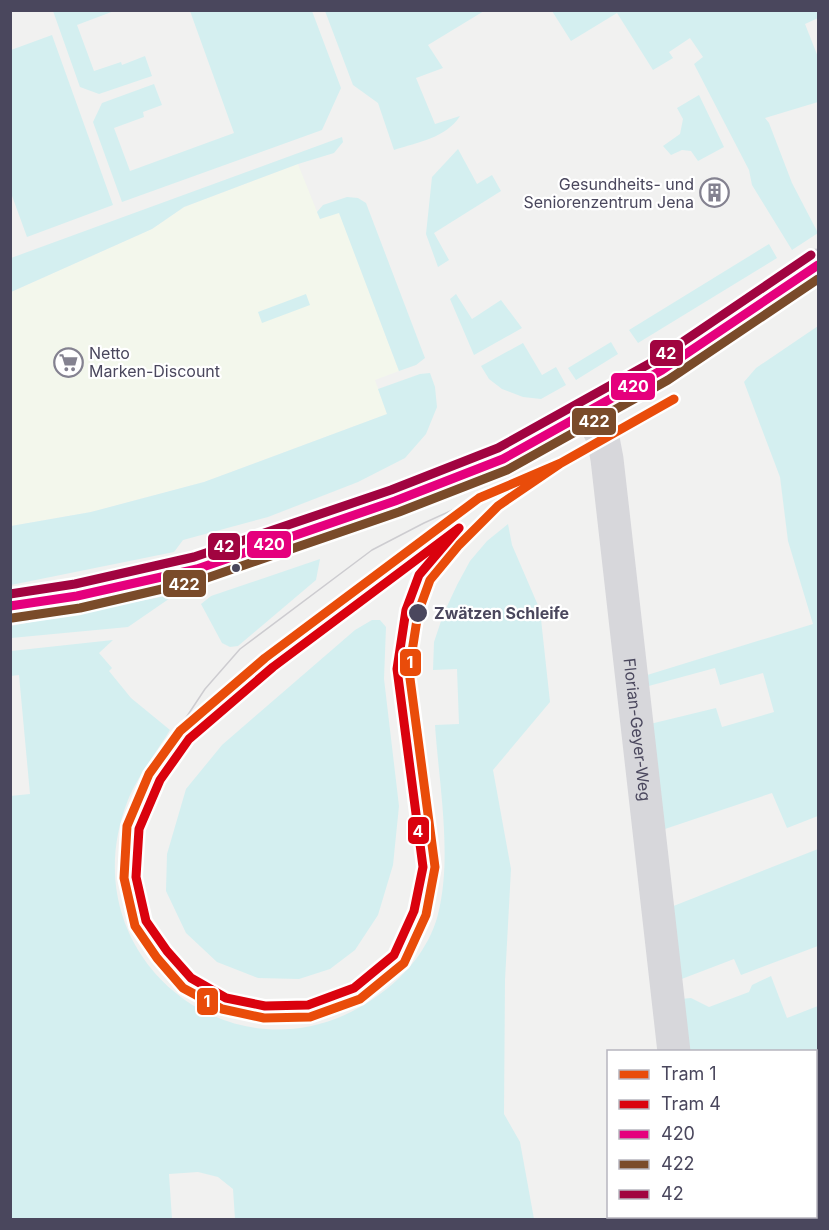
<svg xmlns="http://www.w3.org/2000/svg" width="829" height="1230" font-family="Inter,sans-serif">
  <style>
    .commercial { fill: #f3f7ec }
    .green { fill: #d4eff0 }
    .lines { fill: none; stroke-linecap: round; stroke-linejoin: round }
    .minor { stroke: #d7d7db; stroke-width: 33 }
    .primary { stroke: #cfcdd5; stroke-width: 33 }
    .tram { stroke: #cdccd0; stroke-width: 1.5 }
    .bus-1-casing { stroke: #fff; stroke-width: 14 }
    .bus-2-casing { stroke: #fff; stroke-width: 14 }
    .bus-3-casing { stroke: #fff; stroke-width: 14 }
    .bus-1 { stroke: #e5007d; stroke-width: 9 }
    .bus-2 { stroke: #7a4b2a; stroke-width: 9 }
    .bus-3 { stroke: #a10440; stroke-width: 9 }
    .tram-1-casing { stroke: #fff; stroke-width: 14 }
    .tram-2-casing { stroke: #fff; stroke-width: 14 }
    .tram-1 { stroke: #e94c0a; stroke-width: 9 }
    .tram-2 { stroke: #da020e; stroke-width: 9 }
    .bus-dot { fill: #4a475d; stroke: #fff; stroke-width: 2 }
    .labels { text-anchor: middle; stroke-width: 4.5; stroke-linejoin: round; paint-order: stroke }
    .poi-label { font-size: 16px; fill: #4a475d; stroke: #fff; text-anchor: end }
    .stop-label { font-size: 16px; font-weight: bold; fill: #4a475d; stroke: #fff; text-anchor: start }
    .street-label { font-size: 16px; fill: #4a475d; stroke: #fff }
    .line-badge { stroke: #fff; stroke-width: 2 }
    .badge-label { font-size: 16px; text-anchor: middle; font-weight: bold; fill: #fff }
  </style>
  <rect width="100%" height="100%" fill="#f1f1f0"/>
  <path class="commercial" d="M 298,164 L 320,219 L 339,212 L 399,371 L 375,380 L 387,414 L 204,482 L 91,512 L 11,526 L 11,292 L 152,229 L 184,207 Z"/>
  <path class="green" d="M 53,11 L 114,11 L 77,25 L 94,71 L 121,62 L 122,65 L 145,56 L 152,76 L 99,94 L 80,87 Z
    M 190,11 L 312,11 L 341,88 L 322,130 L 122,202 L 93,122 L 102,103 L 154,84 L 162,105 L 143,112 L 144,117 L 114,128 L 130,171 L 234,133 Z
    M 325,11 L 484,11 L 428,45 L 443,68 L 416,78 L 435,124 L 460,116 C 446,138 418,142 394,150 L 378,103 L 353,85 Z
    M 552,11 L 818,11 L 818,18 L 805,24 L 818,57 L 818,102 L 765,118 L 769,123 L 792,183 L 818,233 L 792,250 L 752,185 L 749,170 L 694,64 L 703,57 L 690,38 L 669,52 L 673,58 L 653,70 L 617,13 L 571,41 Z
    M 52,35 L 113,205 L 27,237 L 11,193 L 11,50 Z
    M 699,95 L 724,147 L 698,161 L 691,151 L 682,150 L 671,155 L 663,146 L 680,134 L 683,119 L 677,108 Z
    M 342,137 L 343,142 L 334,153 L 298,164 L 184,207 L 152,229 L 11,292 L 11,258 Z
    M 458,149 L 477,184 L 492,175 L 501,191 L 434,233 L 449,260 L 438,267 L 426,234 L 432,177 Z
    M 347,197 L 358,198 L 366,203 L 425,358 L 416,365 L 399,371 L 339,213 L 320,219 L 317,212 L 323,205 Z
    M 769,244 L 777,258 L 638,343 L 629,330 Z
    M 306,294 L 310,305 L 262,323 L 258,312 Z
    M 456,294 L 472,319 L 501,300 L 522,328 L 474,355 L 450,299 Z
    M 818,326 L 818,816 L 787,828 L 772,793 L 662,830 L 650,724 L 716,708 L 722,727 L 774,712 L 763,673 L 720,685 L 715,668 L 645,687 L 644,676 L 813,624 L 788,541 L 780,477 L 744,382 L 756,368 Z
    M 611,342 L 618,354 L 576,380 L 568,368 Z
    M 523,343 L 542,375 L 556,367 L 566,385 L 541,399 L 523,397 L 502,389 L 489,379 L 481,366 Z
    M 430,373 L 435,387 L 437,407 L 426,434 L 405,458 L 358,482 L 268,517 L 183,540 L 174,552 L 11,585 L 11,526 L 91,512 L 204,482 L 387,414 L 378,389 L 420,374 Z
    M 508,524 L 512,545 L 540,610 L 550,702 L 493,770 L 511,869 L 505,980 L 504,1114 L 520,1142 L 534,1219 L 235,1219 L 233,1189 L 218,1177 L 198,1172 L 169,1174 L 172,1219 L 11,1219 L 10,796 L 30,794 L 19,675 L 11,676 L 11,651 L 113,640 L 99,653 L 112,668 L 109,671 L 131,698 L 170,730 C 158,750 136,779 128,800 C 64,962 247,1099 384,991 C 410,971 432,943 439,910 C 452,853 439,784 435,725 L 459,724 L 457,669 L 433,670 L 434,642 L 443,615 L 457,585 L 470,561 L 487,541 Z
    M 320,559 L 316,580 L 238,646 L 230,647 L 222,643 L 201,604 L 211,596 Z
    M 176,594 L 128,627 L 11,638 L 11,626 Z
    M 372,620 L 380,620 L 386,627 L 384,679 L 399,806 L 393,865 L 378,915 L 355,950 L 330,969 L 299,979 L 258,978 L 217,962 L 186,933 L 166,891 L 167,854 L 186,789 L 222,745 L 355,630 Z
    M 818,849 L 818,946 L 741,975 L 734,959 L 679,980 L 671,907 Z
    M 771,976 L 787,1018 L 818,1006 L 818,1121 L 816,1122 L 816,1052 L 687,1051 L 681,999 L 691,998 L 709,1007 L 749,992 L 752,985 Z
    M 818,1155 L 818,1219 L 705,1220 L 705,1217 L 816,1216 L 816,1156 Z"/>
  <g class="lines">
    <g class="minor">
      <path id="s1" d="M 589,411 L 603,438 L 607,459 L 674,1052"/>
      <path d="M 693,1216 L 694,1220"/>
    </g>
    <path class="primary" d="M 10,606 L 77,596 L 197,569 L 395,501 L 503,459 L 662,370 L 818,265"/>
    <path class="tram" d="M 164,751 L 205,689 L 240,649 L 372,550 L 424,523 L 479,498"/>
    <defs>
      <path id="bus-1" d="M 10,606 L 77,596 L 197,569 L 395,501 L 503,459 L 662,370 L 818,265"/>
      <path id="bus-2" d="M 12,618 L 80,608 L 201,580 L 399,512 L 507,470 L 668,380 L 818,279"/>
      <path id="bus-3" d="M 10,594 L 75,584 L 194,557 L 391,490 L 498,448 L 656,360 L 811,255"/>
    </defs>
    <use href="#bus-1" class="bus-1-casing"/>
    <use href="#bus-2" class="bus-2-casing"/>
    <use href="#bus-3" class="bus-3-casing"/>
    <use href="#bus-1" class="bus-1"/>
    <use href="#bus-2" class="bus-2"/>
    <use href="#bus-3" class="bus-3"/>
    <defs>
      <path id="tram-1" d="M 561,463 L 498,506 L 459,545 L 430,580 L 418,613 L 409,671 L 435,867 L 426,915 L 404,963 L 360,999 L 310,1017 L 264,1018 L 222,1009 L 183,988 L 157,958 L 135,926 L 124,878 L 127,826 L 149,774 L 180,731 L 265,658 L 479,498 Z
        M 561,463 L 674,399
        M 561,463 L 674,399"/>
      <path id="tram-2" d="M 459,528 L 419,575 L 406,610 L 397,669 L 423,867 L 414,911 L 394,955 L 354,988 L 308,1005 L 265,1006 L 226,998 L 191,978 L 167,951 L 146,921 L 136,877 L 139,829 L 160,780 L 189,739 L 273,667 Z"/>
    </defs>
    <use href="#tram-1" class="tram-1-casing"/>
    <use href="#tram-2" class="tram-2-casing"/>
    <use href="#tram-1" class="tram-1"/>
    <use href="#tram-2" class="tram-2"/>
  </g>
  <defs>
    <symbol id="building-ring" viewBox="-11 -11 22 22"><circle r="9.5" fill="#fff" stroke="#848290" stroke-width="1.5"/><path d="M-4-6H4V6H1V3H-1V6H-4ZM-2.5-4.3h1.7v1.8h-1.7ZM.8-4.3h1.7v1.8H.8ZM-2.5-1h1.7V.8h-1.7ZM.8-1h1.7V.8H.8Z" fill="#848290"/></symbol>
    <symbol id="supermarket-ring" viewBox="-11 -11 22 22"><circle r="9.5" fill="#fff" stroke="#848290" stroke-width="1.5"/><path d="M-6-5.5h2.5l.6 2H6L4.5 2H-2.5L-4.4-4H-6ZM-1.5 3.2a1.3 1.3 0 1 0 .1 0ZM3 3.2a1.3 1.3 0 1 0 .1 0Z" fill="#848290"/></symbol>
  </defs>
  <g fill-rule="evenodd">
    <use href="#building-ring" x="698" y="176" width="33" height="33"/>
    <use href="#supermarket-ring" x="52" y="346" width="33" height="33"/>
  </g>
  <g class="bus-dot">
    <circle cx="236" cy="568" r="5"/>
    <circle cx="418" cy="613" r="10"/>
  </g>
  <g class="labels">
    <g class="poi-label">
      <text x="694" y="190">Gesundheits- und<tspan x="694" dy="18">Seniorenzentrum Jena</tspan></text>
      <text x="89" y="359" text-anchor="start">Netto<tspan x="89" dy="18">Marken-Discount</tspan></text>
    </g>
    <g class="stop-label">
      <text x="434" y="619">Zwätzen Schleife</text>
    </g>
    <g class="street-label">
      <text dy="6" stroke="none"><textPath href="#s1" startOffset="324">Florian-Geyer-Weg</textPath></text>
    </g>
  </g>
  <g class="line-badge">
    <rect x="649" y="339" width="35" height="28" rx="6" fill="#a10440"/>
    <rect x="610" y="372" width="46" height="29" rx="6" fill="#e5007d"/>
    <rect x="571" y="407" width="46" height="29" rx="6" fill="#7a4b2a"/>
    <rect x="246" y="530" width="46" height="29" rx="6" fill="#e5007d"/>
    <rect x="207" y="532" width="34" height="29" rx="6" fill="#a10440"/>
    <rect x="162" y="569" width="45" height="29" rx="6" fill="#7a4b2a"/>
    <rect x="399" y="648" width="23" height="29" rx="6" fill="#e94c0a"/>
    <rect x="407" y="816" width="23" height="29" rx="6" fill="#da020e"/>
    <rect x="196" y="987" width="23" height="29" rx="6" fill="#e94c0a"/>
  </g>
  <g class="badge-label">
    <text x="666" y="359">42</text>
    <text x="633" y="392">420</text>
    <text x="594" y="427">422</text>
    <text x="269" y="550">420</text>
    <text x="224" y="552">42</text>
    <text x="184" y="590">422</text>
    <text x="410" y="668">1</text>
    <text x="418" y="837">4</text>
    <text x="207" y="1007">1</text>
  </g>
  <rect width="829" height="1230" fill="none" stroke="#4a475d" stroke-width="24"/>
  <rect x="607" y="1050" width="210" height="168" fill="#ffffff" stroke="#b7b5be" stroke-width="1.5"/>
  <rect x="619" y="1070" width="30" height="9" fill="#e94c0a" stroke="#b7b5be" stroke-width="1.5"/>
  <text x="661" y="1080" font-size="18" fill="#4a475d">Tram 1</text>
  <rect x="619" y="1100" width="30" height="9" fill="#da020e" stroke="#b7b5be" stroke-width="1.5"/>
  <text x="661" y="1110" font-size="18" fill="#4a475d">Tram 4</text>
  <rect x="619" y="1130" width="30" height="9" fill="#e5007d" stroke="#b7b5be" stroke-width="1.5"/>
  <text x="661" y="1140" font-size="18" fill="#4a475d">420</text>
  <rect x="619" y="1160" width="30" height="9" fill="#7a4b2a" stroke="#b7b5be" stroke-width="1.5"/>
  <text x="661" y="1170" font-size="18" fill="#4a475d">422</text>
  <rect x="619" y="1190" width="30" height="9" fill="#a10440" stroke="#b7b5be" stroke-width="1.5"/>
  <text x="661" y="1200" font-size="18" fill="#4a475d">42</text>
</svg>
